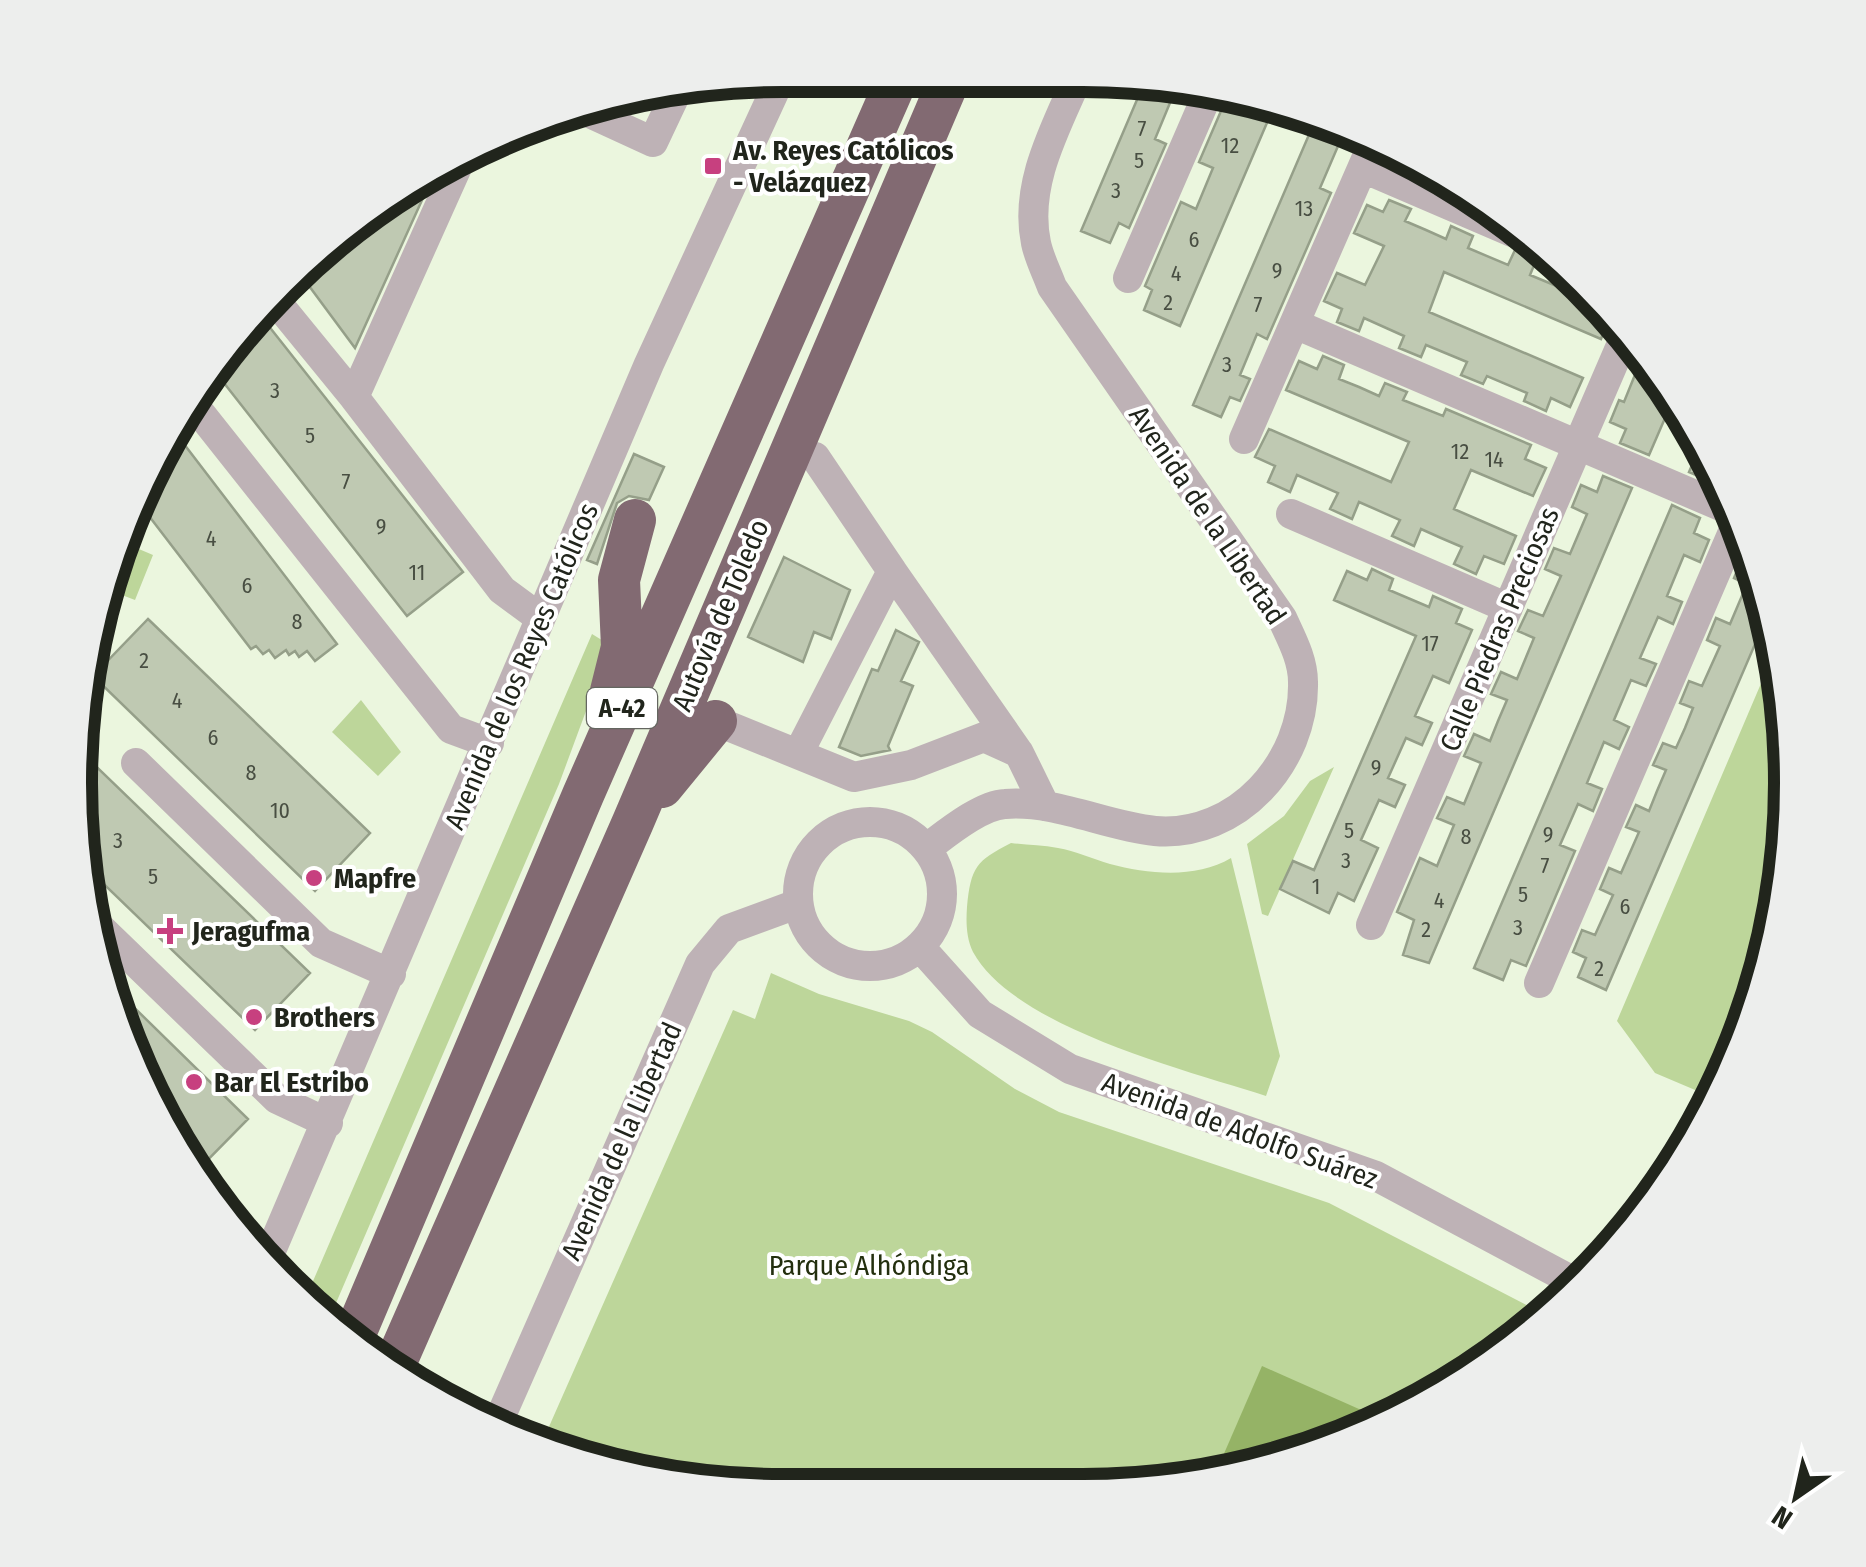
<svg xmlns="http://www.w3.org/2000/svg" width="1866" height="1567" font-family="'Fira Sans Condensed',sans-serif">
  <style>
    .green { fill: #bdd69a }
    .water { fill: #95b366 }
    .building { fill: #bfc9b2; stroke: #959f89; stroke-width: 2.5 }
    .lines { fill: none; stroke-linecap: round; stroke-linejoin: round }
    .minor { stroke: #beb2b6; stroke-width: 30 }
    .highway { stroke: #826a72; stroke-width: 42 }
    .poi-dot { fill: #c7407f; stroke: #fff; stroke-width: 4 }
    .labels { text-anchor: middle; stroke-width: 8; stroke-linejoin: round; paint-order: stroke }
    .number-label { font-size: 22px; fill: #484e42 }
    .shield { fill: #fff; stroke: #646660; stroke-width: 2.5 }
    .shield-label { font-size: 25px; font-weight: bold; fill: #21251c }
    .poi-label { font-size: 28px; font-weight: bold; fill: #21251c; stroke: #fff; text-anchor: start }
    .street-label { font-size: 28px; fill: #21251c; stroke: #fff }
    .park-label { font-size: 28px; fill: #232f0e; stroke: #fff }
    .rim { fill: none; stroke: #21251c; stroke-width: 12 }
  </style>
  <rect width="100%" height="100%" fill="#ebf6de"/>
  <path class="green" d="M 120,541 L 153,555 L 135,600 L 106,589 L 113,555 Z
    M 592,634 L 605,642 L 606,657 L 559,784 L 327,1324 L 304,1302 Z
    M 1777,646 L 1791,783 L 1777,921 L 1737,1054 L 1714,1098 L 1655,1073 L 1617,1021 Z
    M 361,700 L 401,752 L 378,776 L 332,732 Z
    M 1334,767 L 1268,916 L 1262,914 L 1247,844 L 1284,816 L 1310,781 Z
    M 1011,843 C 1026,845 1042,845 1058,848 C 1075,851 1093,859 1110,864 C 1148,874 1196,879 1231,858 L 1280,1056 L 1266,1096 C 1186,1070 1015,1028 973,952 C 966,938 966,921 967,907 C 971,867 976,861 1011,843 Z
    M 771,973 L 819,994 L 909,1021 L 932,1032 L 1015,1089 L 1059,1112 L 1329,1203 L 1546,1315 L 1477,1372 L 1354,1438 L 1221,1478 L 1083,1492 L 737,1490 L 556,1455 L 540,1447 L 733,1010 L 755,1019 Z"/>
  <path class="water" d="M 1262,1366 L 1386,1421 L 1354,1438 L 1213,1479 Z"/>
  <path class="building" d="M 1145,81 L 1174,81 L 1191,86 L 1183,103 L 1172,98 L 1155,139 L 1166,144 L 1129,228 L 1119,223 L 1110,243 L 1081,231 Z
    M 1227,97 L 1272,111 L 1180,326 L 1144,310 L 1152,290 L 1145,286 L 1181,202 L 1196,209 L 1213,168 L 1199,162 Z
    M 1314,123 L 1344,132 L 1320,188 L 1331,193 L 1267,339 L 1257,334 L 1240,375 L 1250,379 L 1240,401 L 1230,397 L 1221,417 L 1193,405 Z
    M 437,167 L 355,348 L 298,271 L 316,251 Z
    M 1389,200 L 1411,209 L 1405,221 L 1426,230 L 1446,239 L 1451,226 L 1473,236 L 1468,248 L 1508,265 L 1515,250 L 1526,253 L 1537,258 L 1530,275 L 1571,292 L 1576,278 L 1584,283 L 1610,315 L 1601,339 L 1444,272 L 1429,312 L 1583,378 L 1570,407 L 1551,398 L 1546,411 L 1524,401 L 1527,393 L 1487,376 L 1483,384 L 1461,375 L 1467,362 L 1426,345 L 1421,357 L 1399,348 L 1404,336 L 1364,318 L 1359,331 L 1337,322 L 1342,309 L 1324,301 L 1337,273 L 1365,285 L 1384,246 L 1354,233 L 1367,205 L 1383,212 Z
    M 260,315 L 463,572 L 407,616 L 213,369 Z
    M 1643,355 L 1675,395 L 1649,455 L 1620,443 L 1626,429 L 1610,422 L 1619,400 L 1624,402 Z
    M 1323,356 L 1344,365 L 1339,379 L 1359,387 L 1379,396 L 1385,383 L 1407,392 L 1403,400 L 1443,416 L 1446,409 L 1531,445 L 1525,459 L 1546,468 L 1533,496 L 1471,470 L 1454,509 L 1516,536 L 1504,564 L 1484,556 L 1476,574 L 1454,564 L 1462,547 L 1441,538 L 1421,529 L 1414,546 L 1392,536 L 1400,520 L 1359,502 L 1352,519 L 1330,509 L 1338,493 L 1297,475 L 1290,492 L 1268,482 L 1275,466 L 1255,457 L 1269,429 L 1391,482 L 1409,442 L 1286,390 L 1299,361 L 1317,369 Z
    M 174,431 L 337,644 L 315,661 L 307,651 L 299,657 L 295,651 L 289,655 L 286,650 L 275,658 L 269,650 L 263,654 L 256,646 L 251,649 L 139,503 Z
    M 1701,444 L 1718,476 L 1715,483 L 1689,472 Z
    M 634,454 L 664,467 L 649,500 L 629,496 L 617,503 L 597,564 L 587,560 Z
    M 1603,476 L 1632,488 L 1429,963 L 1403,955 L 1414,920 L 1397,912 L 1420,858 L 1437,866 L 1454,825 L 1437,818 L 1447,797 L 1464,804 L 1481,763 L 1464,756 L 1474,734 L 1490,741 L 1498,721 L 1507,700 L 1491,694 L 1501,672 L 1517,679 L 1534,638 L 1518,631 L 1528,610 L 1543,616 L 1561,576 L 1545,569 L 1554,548 L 1570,554 L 1587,514 L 1572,507 L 1581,485 L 1597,492 Z
    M 1672,505 L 1700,518 L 1694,533 L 1709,540 L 1700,562 L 1684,555 L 1667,596 L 1682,602 L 1673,624 L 1658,617 L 1640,658 L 1656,664 L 1646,686 L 1631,680 L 1614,720 L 1629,727 L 1619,749 L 1604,742 L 1587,783 L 1602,789 L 1593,811 L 1578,804 L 1560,845 L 1575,851 L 1526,966 L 1511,960 L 1503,980 L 1474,968 Z
    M 1747,546 L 1768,614 L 1606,990 L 1578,977 L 1586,958 L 1573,952 L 1582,930 L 1595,935 L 1613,895 L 1600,889 L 1609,868 L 1621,873 L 1639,832 L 1626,827 L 1636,805 L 1649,811 L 1657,791 L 1666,770 L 1653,765 L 1663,743 L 1676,748 L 1685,728 L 1693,708 L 1680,703 L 1689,681 L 1702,686 L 1720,646 L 1707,640 L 1716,618 L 1730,624 L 1747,584 L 1734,578 Z
    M 784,557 L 850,590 L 831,639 L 814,632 L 803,662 L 748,637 Z
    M 1372,569 L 1393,579 L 1389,590 L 1429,607 L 1433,596 L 1462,609 L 1456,623 L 1472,630 L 1449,683 L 1433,676 L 1415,716 L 1432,723 L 1422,745 L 1406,738 L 1388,778 L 1405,785 L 1395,807 L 1379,800 L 1361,840 L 1378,848 L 1354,901 L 1338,893 L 1329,913 L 1280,889 L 1293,861 L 1314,870 L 1416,636 L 1334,600 L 1347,571 L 1367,580 Z
    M 148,619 L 370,833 L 315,891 L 93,676 Z
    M 896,630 L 919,642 L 901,681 L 913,686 L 888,746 L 890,750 L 861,756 L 839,747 L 872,669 L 878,671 Z
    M 77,748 L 310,973 L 255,1030 L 85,866 Z
    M 107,981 L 248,1119 L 193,1175 L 129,1055 Z"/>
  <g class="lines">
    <path class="minor" d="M 579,108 L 653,142 L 678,89
      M 1363,168 L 1512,232
      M 1128,278 L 1209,91
      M 274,299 L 354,397 L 502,590 L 540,618
      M 1295,324 L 1737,513
      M 354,397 L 462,156
      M 201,414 L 451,729 L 489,743
      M 1244,439 L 1374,141
      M 1291,514 L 1508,608
      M 892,571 L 1019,753
      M 716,721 L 854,777 L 911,765 L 984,737 L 1019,753 L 1045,806
      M 799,752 L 892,571 L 815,457
      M 136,763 L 321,943 L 391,974
      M798 894a72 72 0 1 1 144 0a72 72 0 1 1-144 0Z
      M 927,848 C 946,834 981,805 1005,804 C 1057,800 1105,826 1155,831 C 1237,838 1305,762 1303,682 C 1303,659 1291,638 1282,618 L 1052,287 C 1047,273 1039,258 1036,243 C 1024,186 1054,131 1077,79
      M 93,921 L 277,1099 L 328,1123
      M 1371,925 L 1626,334
      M 920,947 L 980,1014 L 1070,1069 L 1376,1176 L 1582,1286
      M 1539,983 L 1739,518
      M 267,1260 L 649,364 L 782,75
      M 496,1427 L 700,964 L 729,929 L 797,904"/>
    <path class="highway" d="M 611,691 L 622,647 L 619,580 L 635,520
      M 662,787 L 716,721
      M 352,1341 L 583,795 L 898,77
      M 392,1371 L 633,822 L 950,78"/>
  </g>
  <g class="poi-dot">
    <rect x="703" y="156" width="20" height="20" rx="5"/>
    <circle cx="314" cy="878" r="10"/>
    <path d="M165 916h10v10h10v10h-10v10h-10v-10h-10v-10h10z"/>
    <circle cx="254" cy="1017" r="10"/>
    <circle cx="194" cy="1082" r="10"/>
  </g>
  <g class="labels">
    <g class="number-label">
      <text x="1142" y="136">7</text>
      <text x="1230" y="153">12</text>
      <text x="1139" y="168">5</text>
      <text x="1116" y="198">3</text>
      <text x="1304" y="216">13</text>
      <text x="1194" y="247">6</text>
      <text x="1277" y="278">9</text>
      <text x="1176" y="281">4</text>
      <text x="1168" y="310">2</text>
      <text x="1258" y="312">7</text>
      <text x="1227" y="372">3</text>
      <text x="275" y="398">3</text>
      <text x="310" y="443">5</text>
      <text x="1460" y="459">12</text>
      <text x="1494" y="467">14</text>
      <text x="346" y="489">7</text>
      <text x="381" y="534">9</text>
      <text x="211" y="546">4</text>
      <text x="417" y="580">11</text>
      <text x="247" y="593">6</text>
      <text x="297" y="629">8</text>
      <text x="1430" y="651">17</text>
      <text x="144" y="668">2</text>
      <text x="177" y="708">4</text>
      <text x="213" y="745">6</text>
      <text x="1376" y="775">9</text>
      <text x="251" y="780">8</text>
      <text x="280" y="818">10</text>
      <text x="1349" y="838">5</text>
      <text x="1548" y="842">9</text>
      <text x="1466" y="844">8</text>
      <text x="118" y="848">3</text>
      <text x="1346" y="868">3</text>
      <text x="1545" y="873">7</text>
      <text x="153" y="884">5</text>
      <text x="1316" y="894">1</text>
      <text x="1523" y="902">5</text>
      <text x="1439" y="908">4</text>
      <text x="1625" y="914">6</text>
      <text x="1518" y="935">3</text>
      <text x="1426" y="937">2</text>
      <text x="1599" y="976">2</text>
    </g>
    <rect class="shield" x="587" y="688" width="70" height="40" rx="8"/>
    <g class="shield-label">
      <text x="622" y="717">A-42</text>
    </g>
    <g class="poi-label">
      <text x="733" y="160">Av. Reyes Católicos<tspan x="733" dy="32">- Velázquez</tspan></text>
      <text x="334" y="888">Mapfre</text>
      <text x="192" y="941">Jeragufma</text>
      <text x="274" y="1027">Brothers</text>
      <text x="214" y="1092">Bar El Estribo</text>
    </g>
    <g class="street-label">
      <text transform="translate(1208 515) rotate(56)" y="10">Avenida de la Libertad</text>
      <text transform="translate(720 615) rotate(-67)" y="10">Autovía de Toledo</text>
      <text transform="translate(1499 629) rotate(-67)" y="10">Calle Piedras Preciosas</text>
      <text transform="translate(521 666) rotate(-67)" y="10">Avenida de los Reyes Católicos</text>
      <text transform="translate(1240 1130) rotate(20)" y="10">Avenida de Adolfo Suárez</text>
      <text transform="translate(621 1141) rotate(-66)" y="10">Avenida de la Libertad</text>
    </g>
    <g class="park-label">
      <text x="869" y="1275">Parque Alhóndiga</text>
    </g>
  </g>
  <path d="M0 0H1866V1567H0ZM783 92H1083A691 691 0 0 1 1774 783V783A691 691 0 0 1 1083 1474H783A691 691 0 0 1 92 783V783A691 691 0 0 1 783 92Z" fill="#edeeed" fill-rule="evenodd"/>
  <path class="rim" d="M783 92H1083A691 691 0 0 1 1774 783V783A691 691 0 0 1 1083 1474H783A691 691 0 0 1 92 783V783A691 691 0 0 1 783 92Z"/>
  <g transform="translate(1796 1497) rotate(214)" stroke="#ffffff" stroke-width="8" paint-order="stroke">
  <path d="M0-8L18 38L0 25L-18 38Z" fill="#21251c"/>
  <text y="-15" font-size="28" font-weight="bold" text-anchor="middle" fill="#21251c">N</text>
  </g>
</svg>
